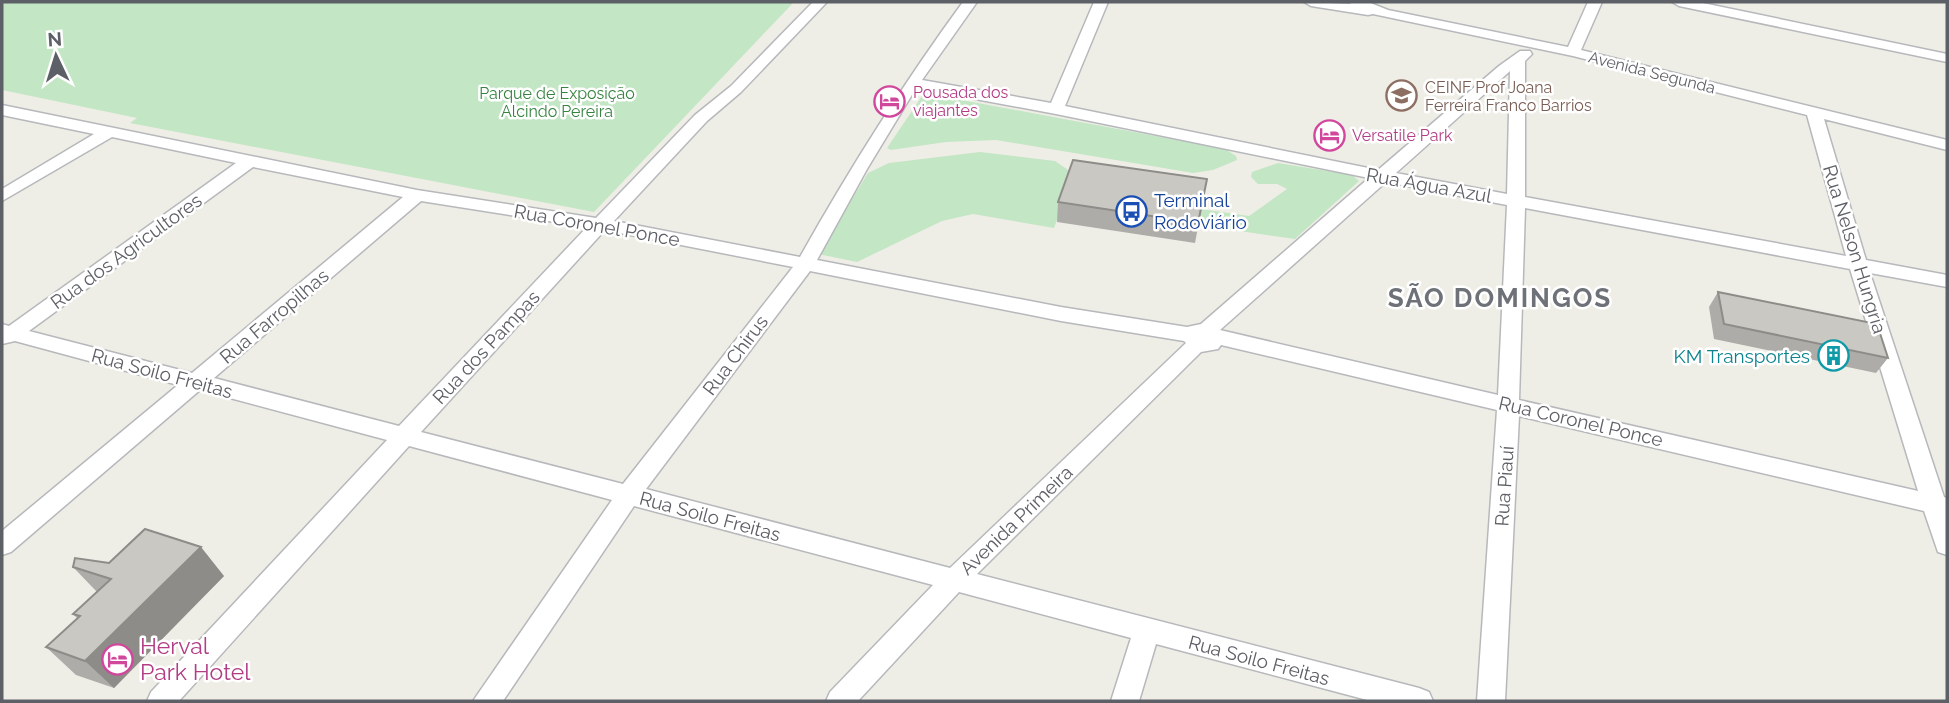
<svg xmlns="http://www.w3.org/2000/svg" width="1949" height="703" font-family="Raleway,sans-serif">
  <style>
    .green { fill: #c3e6c5 }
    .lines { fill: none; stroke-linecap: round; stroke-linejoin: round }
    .minor-casing { stroke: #b6b8bc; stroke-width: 3 }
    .minor { fill: #fff; fill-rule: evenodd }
    .wall { fill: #aeaca8 }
    .shaded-wall { fill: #8d8c88 }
    .building { fill: #cac8c3; stroke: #8d8c88; stroke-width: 2 }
    .labels { text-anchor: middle; stroke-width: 5; stroke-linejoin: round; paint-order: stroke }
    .far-street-label { font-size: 16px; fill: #5d6066; stroke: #fff }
    .far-education-label { font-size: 16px; fill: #785e54; stroke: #fff; text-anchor: start }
    .far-hotel-label { font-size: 16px; fill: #b23c85; stroke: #fff; text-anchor: start }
    .far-park-label { font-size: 16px; fill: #378340; stroke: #fff }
    .street-label { font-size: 19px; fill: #5d6066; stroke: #fff }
    .transit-label { font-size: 19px; fill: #164399; stroke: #fff; text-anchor: start }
    .culture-label { font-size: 19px; fill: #0d838f; stroke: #fff; text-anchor: end }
    .near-hotel-label { font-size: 23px; fill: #b23c85; stroke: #fff; text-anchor: start }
    .district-label { font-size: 26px; font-weight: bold; letter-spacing: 2px; fill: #6e7278; stroke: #fff }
  </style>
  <rect width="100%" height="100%" fill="#efeee6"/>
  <path class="green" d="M 2,2 L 794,2 L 594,212 L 130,123 L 137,118 L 2,90 Z
    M 924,93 L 1225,149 L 1236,156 L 1237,160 L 1213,170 L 1193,173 L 996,140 L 946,142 L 891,150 L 887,148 Z
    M 980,152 L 1055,161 L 1074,174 L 1054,228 L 973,214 L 942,221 L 857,262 L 818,254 L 868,173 L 889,163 Z
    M 1278,163 L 1352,175 L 1359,181 L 1295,239 L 1198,225 L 1201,209 L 1249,216 L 1287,189 L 1277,184 L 1258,184 L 1251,177 L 1252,172 Z"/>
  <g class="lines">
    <defs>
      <path id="minor" d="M 813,2 L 827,2 L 741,92 L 707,121 L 614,221 L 800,257 C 850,168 903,84 963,2 L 977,2 L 922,80 L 1051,103 L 1094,2 L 1108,2 L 1065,106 L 1378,170 L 1499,66 L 1520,51 L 1530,51 L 1532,54 L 1525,61 L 1525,197 L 1846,256 L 1807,115 L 1573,56 L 1373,14 L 1368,15 L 1311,6 L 1304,2 L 1351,4 L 1349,2 L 1368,2 L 1388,10 L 1568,47 L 1588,2 L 1602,2 L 1581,50 L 1947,140 L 1947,150 L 1824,119 L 1866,260 L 1947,275 L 1947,287 L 1870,273 L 1944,497 L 1947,498 L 1947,555 L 1938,552 L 1924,511 L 1519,416 L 1505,701 L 1477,701 L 1497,410 L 1221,345 L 1218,349 L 1201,352 L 977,574 L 1419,688 L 1429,692 L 1433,701 L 1371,701 L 1156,644 L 1139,701 L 1111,701 L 1131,638 L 959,592 L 858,701 L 826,701 L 830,692 L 933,585 L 634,506 L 503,701 L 473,701 L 612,500 L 409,446 L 179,701 L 147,701 L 151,692 L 387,440 L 200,390 L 11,552 L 2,555 L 2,531 L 178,385 L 15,341 L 2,344 L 2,324 L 9,326 L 236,163 L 112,137 L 2,201 L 2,189 L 94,134 L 2,115 L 2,105 L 417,190 L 596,218 L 695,115 L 731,86 ZM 1510,71 L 1507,194 L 1396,173 L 1509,72 ZM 916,88 L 1056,114 L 1369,178 L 1201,324 L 1187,327 L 1061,307 L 817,260 L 867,169 ZM 253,167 L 403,197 L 192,373 L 29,331 ZM 1386,182 L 1507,205 L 1498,395 L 1220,330 ZM 421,201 L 587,227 L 399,426 L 214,378 ZM 1525,208 L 1850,269 L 1918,491 L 1519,400 ZM 605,230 L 793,267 L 623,484 L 421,432 ZM 810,271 L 1061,321 L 1184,341 L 1186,343 L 950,568 L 646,489 Z
        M 1672,2 L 1698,2 L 1947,54 L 1947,62 L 1679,6 Z"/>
    </defs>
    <use href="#minor" class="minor-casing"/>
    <use href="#minor" class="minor"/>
  </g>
  <path class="wall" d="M 1207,179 L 1195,243 L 1057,222 L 1058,202 Z
    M 1718,292 L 1888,358 L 1876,373 L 1714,339 L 1709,307 Z
    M 109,563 L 224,576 L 114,688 L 76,675 L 46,647 L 77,618 L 73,614 L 97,592 L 73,567 Z"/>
  <path class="shaded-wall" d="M 201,547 L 224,576 L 114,688 L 85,661 Z"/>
  <path class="building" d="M 1073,160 L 1207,179 L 1198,223 L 1058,202 Z
    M 1718,292 L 1877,324 L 1888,358 L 1724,324 Z
    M 145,529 L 201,547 L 85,661 L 46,647 L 80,616 L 73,614 L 111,579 L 73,567 L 75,558 L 109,563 Z"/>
  <defs>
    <symbol id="school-ring" viewBox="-11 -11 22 22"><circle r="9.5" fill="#fff" stroke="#8d6e63" stroke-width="1.5"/><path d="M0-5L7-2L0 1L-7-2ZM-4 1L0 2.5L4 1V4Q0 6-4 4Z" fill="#8d6e63"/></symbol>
    <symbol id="hotel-ring" viewBox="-11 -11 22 22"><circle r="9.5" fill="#fff" stroke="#d1479c" stroke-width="1.5"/><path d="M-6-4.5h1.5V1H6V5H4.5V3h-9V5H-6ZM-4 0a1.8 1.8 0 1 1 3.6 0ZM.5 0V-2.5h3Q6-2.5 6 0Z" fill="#d1479c"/></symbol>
    <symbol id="bus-ring" viewBox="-11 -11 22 22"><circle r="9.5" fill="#fff" stroke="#1a4fb4" stroke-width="1.5"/><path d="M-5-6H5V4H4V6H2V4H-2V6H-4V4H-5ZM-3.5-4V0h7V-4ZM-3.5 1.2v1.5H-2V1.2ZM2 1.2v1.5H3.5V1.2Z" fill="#1a4fb4"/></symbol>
    <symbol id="building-ring" viewBox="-11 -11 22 22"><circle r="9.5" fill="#fff" stroke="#0f9aa8" stroke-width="1.5"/><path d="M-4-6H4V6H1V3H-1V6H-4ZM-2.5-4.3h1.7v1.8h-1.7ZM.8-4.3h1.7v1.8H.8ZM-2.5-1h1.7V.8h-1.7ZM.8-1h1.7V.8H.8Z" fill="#0f9aa8"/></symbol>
  </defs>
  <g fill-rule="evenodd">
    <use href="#school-ring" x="1384" y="78" width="35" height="35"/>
    <use href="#hotel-ring" x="872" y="84" width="35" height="35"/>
    <use href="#hotel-ring" x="1312" y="118" width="35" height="35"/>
    <use href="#bus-ring" x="1114" y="194" width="35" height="35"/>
    <use href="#building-ring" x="1816" y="338" width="35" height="35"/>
    <use href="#hotel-ring" x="100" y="642" width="35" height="35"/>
  </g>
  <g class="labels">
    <g class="far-street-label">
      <text transform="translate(1652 72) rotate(14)" y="6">Avenida Segunda</text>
    </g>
    <g class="far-education-label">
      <text x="1425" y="93">CEINF Prof Joana<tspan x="1425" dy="18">Ferreira Franco Barrios</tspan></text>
    </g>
    <g class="far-hotel-label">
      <text x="913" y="98">Pousada dos<tspan x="913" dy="18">viajantes</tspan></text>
      <text x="1352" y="141">Versatile Park</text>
    </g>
    <g class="far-park-label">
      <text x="557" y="99">Parque de Exposição<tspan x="557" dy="18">Alcindo Pereira</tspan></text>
    </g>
    <g class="street-label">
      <text transform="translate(1429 185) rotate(10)" y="7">Rua Água Azul</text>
      <text transform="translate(597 225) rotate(10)" y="7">Rua Coronel Ponce</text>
      <text transform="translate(1855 249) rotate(73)" y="7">Rua Nelson Hungria</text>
      <text transform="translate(126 251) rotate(-36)" y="7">Rua dos Agricultores</text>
      <text transform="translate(274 316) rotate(-40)" y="7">Rua Farropilhas</text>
      <text transform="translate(486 347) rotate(-47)" y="7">Rua dos Pampas</text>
      <text transform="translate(735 355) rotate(-53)" y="7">Rua Chirus</text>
      <text transform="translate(162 373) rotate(15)" y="7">Rua Soilo Freitas</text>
      <text transform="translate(1581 421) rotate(13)" y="7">Rua Coronel Ponce</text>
      <text transform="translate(1504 486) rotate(-86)" y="7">Rua Piauí</text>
      <text transform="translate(710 516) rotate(15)" y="7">Rua Soilo Freitas</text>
      <text transform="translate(1016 520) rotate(-44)" y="7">Avenida Primeira</text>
      <text transform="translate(1259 660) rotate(15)" y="7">Rua Soilo Freitas</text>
    </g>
    <g class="transit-label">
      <text x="1154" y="207">Terminal<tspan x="1154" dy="22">Rodoviário</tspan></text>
    </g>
    <g class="culture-label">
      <text x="1810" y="363">KM Transportes</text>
    </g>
    <g class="near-hotel-label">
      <text x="140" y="654">Herval<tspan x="140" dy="26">Park Hotel</tspan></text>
    </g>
    <g class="district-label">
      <text x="1500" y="307">SÃO DOMINGOS</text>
    </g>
  </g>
  <rect width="1949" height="703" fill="none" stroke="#5d6066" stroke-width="7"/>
  <g transform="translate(56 56) rotate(356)" stroke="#ffffff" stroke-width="5" paint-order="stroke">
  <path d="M0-5L12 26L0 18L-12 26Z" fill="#5d6066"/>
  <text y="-10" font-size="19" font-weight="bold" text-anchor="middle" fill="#5d6066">N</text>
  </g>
</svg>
